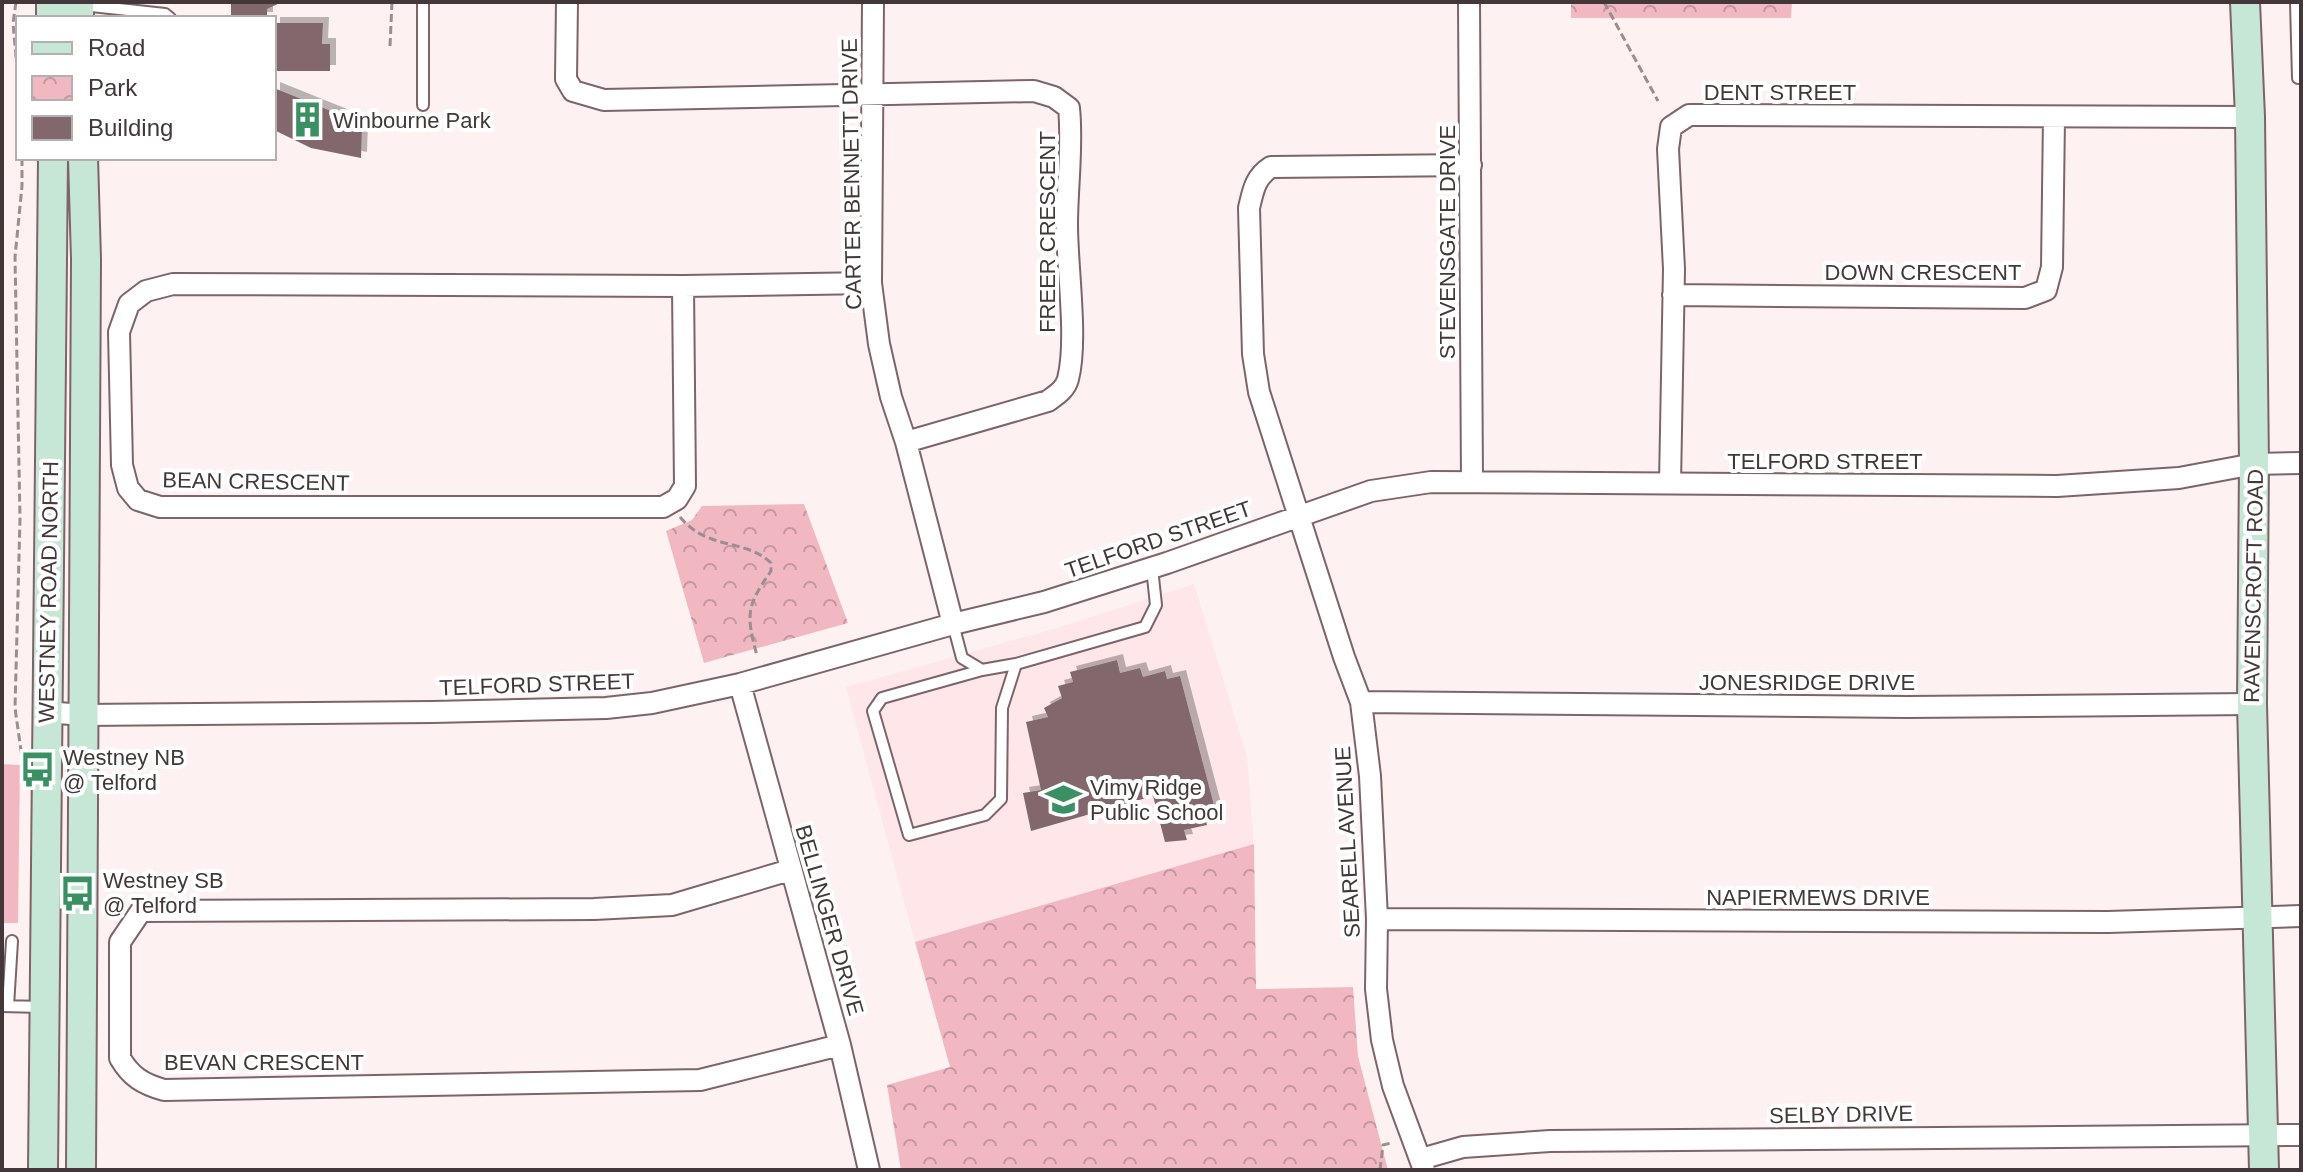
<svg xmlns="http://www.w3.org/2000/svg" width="2303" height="1172" font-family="Arial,sans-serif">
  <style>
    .built { fill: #fee6e9 }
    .grass { fill: #f1b8c1 }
    .park { fill: url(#park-crowns) }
    .building { fill: #82686c; filter: url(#shadow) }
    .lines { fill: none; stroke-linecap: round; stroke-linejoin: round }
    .lane-casing { stroke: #7e6468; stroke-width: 14 }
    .street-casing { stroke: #7e6468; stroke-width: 24 }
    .secondary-casing { stroke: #7e6468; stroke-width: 32 }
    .path { stroke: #9a8e90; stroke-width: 3; stroke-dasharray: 8 4; stroke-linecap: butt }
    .lane { stroke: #fff; stroke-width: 10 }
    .street { stroke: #fff; stroke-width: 20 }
    .secondary { stroke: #c7e7d6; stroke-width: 28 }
    .labels { text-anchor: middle; stroke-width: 8; stroke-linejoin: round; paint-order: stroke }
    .street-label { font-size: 22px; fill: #433739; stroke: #fff }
    .poi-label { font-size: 22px; fill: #433739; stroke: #fff; text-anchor: start }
  </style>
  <defs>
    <pattern id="park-crowns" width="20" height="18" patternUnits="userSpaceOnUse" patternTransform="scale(2)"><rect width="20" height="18" fill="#f1b8c1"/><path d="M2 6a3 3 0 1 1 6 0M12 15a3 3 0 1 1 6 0" fill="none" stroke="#c5969e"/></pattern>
    <filter id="shadow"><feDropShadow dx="6" dy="-6" stdDeviation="0" flood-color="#0004"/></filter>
  </defs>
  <rect width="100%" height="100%" fill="#fdf1f2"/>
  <path class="built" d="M 1194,584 L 1247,757 L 1254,844 L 915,942 L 846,687 L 1054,629 Z"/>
  <path class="grass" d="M 2,764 L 20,765 L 18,923 L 2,923 Z"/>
  <path class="park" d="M 1571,2 L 1792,2 L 1791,18 L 1571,18 Z
    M 804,504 L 848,623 L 704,663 L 666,531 L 692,520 L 702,506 Z
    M 1254,844 L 1256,989 L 1353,987 L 1358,1056 L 1388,1170 L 901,1170 L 887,1085 L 950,1067 L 915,942 Z"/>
  <path class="building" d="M 231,2 L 282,2 L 267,9 L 267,18 L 231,18 Z
    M 274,23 L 323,23 L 322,44 L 330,44 L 330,71 L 274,71 Z
    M 274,88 L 341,115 L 340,125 L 362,128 L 361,158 L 311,148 L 274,130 Z
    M 1117,660 L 1120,673 L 1140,668 L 1143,677 L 1165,671 L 1167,679 L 1180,676 L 1215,809 L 1204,813 L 1207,825 L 1184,830 L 1187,840 L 1165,842 L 1153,796 L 1031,831 L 1023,793 L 1041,790 L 1026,722 L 1048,717 L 1044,708 L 1062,698 L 1058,686 L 1073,682 L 1070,672 Z"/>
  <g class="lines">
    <defs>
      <path id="lane" d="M 423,2 L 423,105
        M 2296,2 L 2298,78 L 2301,78
        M 82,5 L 165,14 L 170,18
        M 953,624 L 962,658 L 982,670 L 1016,664 L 1145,627 L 1156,605 L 1152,568
        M 982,670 L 882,698 L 873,711 L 909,835 L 985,815 L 1001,799 L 1002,708 L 1016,664
        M 2,1006 L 42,1007
        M 8,1006 L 12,941"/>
      <path id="street" d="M 567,2 L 566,79 L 573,91 L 604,100 L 1034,91 L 1054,97 L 1069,108 C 1073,147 1067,186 1067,225 C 1067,268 1078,340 1068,379 C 1065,390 1056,395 1048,401 L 906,442
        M 873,2 L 871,283 L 879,344 L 891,397 L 906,442 L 953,624
        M 1469,2 L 1472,482
        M 683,286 L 685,486 L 677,499 L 663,507 L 160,507 L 138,500 L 128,488 L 122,465 L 119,332 L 129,304 L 146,291 L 173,284 L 683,286 L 871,283
        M 1673,295 L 2025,298 L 2046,290 L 2052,267 L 2054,117
        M 1670,483 L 1674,269 L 1668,149 L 1671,127 L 1689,115 L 1714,115 L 2250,117
        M 740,684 L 840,1045 L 869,1170
        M 1361,702 L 1907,707 L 2252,704
        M 46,712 L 83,715 L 432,712 L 606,708 L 652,703 L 740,684 L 953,624 L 1044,602 L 1167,563 L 1371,491 L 1431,482 L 2057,486 L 2179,478 L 2254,464 L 2301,463
        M 790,870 L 672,905 L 594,909 L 141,911 L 120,942 L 120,1058 C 131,1077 143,1084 164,1090 L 700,1080 L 840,1045
        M 1377,919 L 2108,922 L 2301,916
        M 1421,1159 L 1463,1147 L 1550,1141 L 2301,1135
        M 1424,1170 L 1393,1086 L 1382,1040 L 1376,989 L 1377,919 L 1370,776 L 1361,702 L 1344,657 L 1259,392 L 1253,354 L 1249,208 C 1253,191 1255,177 1271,167 L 1471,165"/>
      <path id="secondary" d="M 51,2 L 51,18
        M 79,2 L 79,18
        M 2245,2 L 2250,117 L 2254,464 L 2252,704 L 2264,1170
        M 43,1170 L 53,158
        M 81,1170 L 86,259 L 83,158"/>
    </defs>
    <use href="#lane" class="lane-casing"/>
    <use href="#street" class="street-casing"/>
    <use href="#secondary" class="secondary-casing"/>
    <path class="path" d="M 16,2 L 13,23 L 18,79
      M 1604,2 L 1658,101
      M 390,46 L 392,2
      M 22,158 L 22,186 L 15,257 L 20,519 L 15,708 L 23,765
      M 680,517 C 708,551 745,538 771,563 L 771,571 C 746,607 746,614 757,656
      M 1380,1170 L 1383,1145 L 1391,1143"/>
    <use href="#lane" class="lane"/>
    <use href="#street" class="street"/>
    <use href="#secondary" class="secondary"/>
  </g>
  <defs>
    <symbol id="building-bare" viewBox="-9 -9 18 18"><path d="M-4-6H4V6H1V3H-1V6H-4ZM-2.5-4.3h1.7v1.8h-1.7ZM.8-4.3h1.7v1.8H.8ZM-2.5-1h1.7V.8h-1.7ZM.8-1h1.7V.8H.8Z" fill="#3b9063" stroke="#fff" stroke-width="2.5" paint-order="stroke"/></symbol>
    <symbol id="bus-bare" viewBox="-9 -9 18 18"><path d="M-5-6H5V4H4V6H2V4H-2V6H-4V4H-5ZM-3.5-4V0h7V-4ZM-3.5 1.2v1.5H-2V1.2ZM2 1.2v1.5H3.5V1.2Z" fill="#3b9063" stroke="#fff" stroke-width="2.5" paint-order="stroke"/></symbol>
    <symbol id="school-bare" viewBox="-9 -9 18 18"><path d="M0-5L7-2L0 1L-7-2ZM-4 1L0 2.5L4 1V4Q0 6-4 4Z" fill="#3b9063" stroke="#fff" stroke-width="2.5" paint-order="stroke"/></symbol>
  </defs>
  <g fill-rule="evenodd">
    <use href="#building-bare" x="282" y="94" width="51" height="51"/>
    <use href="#bus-bare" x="12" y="744" width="51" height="51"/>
    <use href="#school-bare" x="1038" y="774" width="51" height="51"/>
    <use href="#bus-bare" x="52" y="868" width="51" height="51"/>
  </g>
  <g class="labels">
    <g class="street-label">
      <text x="1780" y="100">DENT STREET</text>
      <text transform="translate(851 174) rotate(-91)" y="8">CARTER BENNETT DRIVE</text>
      <text transform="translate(1047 232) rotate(-90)" y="8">FREER CRESCENT</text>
      <text transform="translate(1447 242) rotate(-90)" y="8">STEVENSGATE DRIVE</text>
      <text x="1923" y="280">DOWN CRESCENT</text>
      <text x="1825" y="469">TELFORD STREET</text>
      <text transform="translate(256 481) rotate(1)" y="8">BEAN CRESCENT</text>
      <text transform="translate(1158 539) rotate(-19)" y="8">TELFORD STREET</text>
      <text transform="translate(2253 586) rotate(-89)" y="8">RAVENSCROFT ROAD</text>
      <text transform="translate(48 592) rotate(-89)" y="8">WESTNEY ROAD NORTH</text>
      <text x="1807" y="690">JONESRIDGE DRIVE</text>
      <text transform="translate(537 684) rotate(-2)" y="8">TELFORD STREET</text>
      <text transform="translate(1347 842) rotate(-93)" y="8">SEARELL AVENUE</text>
      <text x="1818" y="905">NAPIERMEWS DRIVE</text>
      <text transform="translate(830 920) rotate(74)" y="8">BELLINGER DRIVE</text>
      <text x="264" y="1070">BEVAN CRESCENT</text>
      <text transform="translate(1841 1114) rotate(-1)" y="8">SELBY DRIVE</text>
    </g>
    <g class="poi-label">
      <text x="333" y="128">Winbourne Park</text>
      <text x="63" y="765">Westney NB<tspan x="63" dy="25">@ Telford</tspan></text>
      <text x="1090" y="795">Vimy Ridge<tspan x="1090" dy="25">Public School</tspan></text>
      <text x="103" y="888">Westney SB<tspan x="103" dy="25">@ Telford</tspan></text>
    </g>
  </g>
  <rect width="2303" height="1172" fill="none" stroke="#433739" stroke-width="8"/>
  <rect x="16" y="16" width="260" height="144" fill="#ffffff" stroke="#b4afb0" stroke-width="2"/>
  <rect x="32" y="42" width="40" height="12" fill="#c7e7d6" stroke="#b4afb0" stroke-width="2"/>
  <text x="88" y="56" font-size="24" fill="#433739">Road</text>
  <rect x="32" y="76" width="40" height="24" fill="url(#park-crowns)" stroke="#b4afb0" stroke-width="2"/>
  <text x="88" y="96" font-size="24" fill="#433739">Park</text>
  <rect x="32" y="116" width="40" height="24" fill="#82686c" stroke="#b4afb0" stroke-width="2"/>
  <text x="88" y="136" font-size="24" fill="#433739">Building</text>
</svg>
